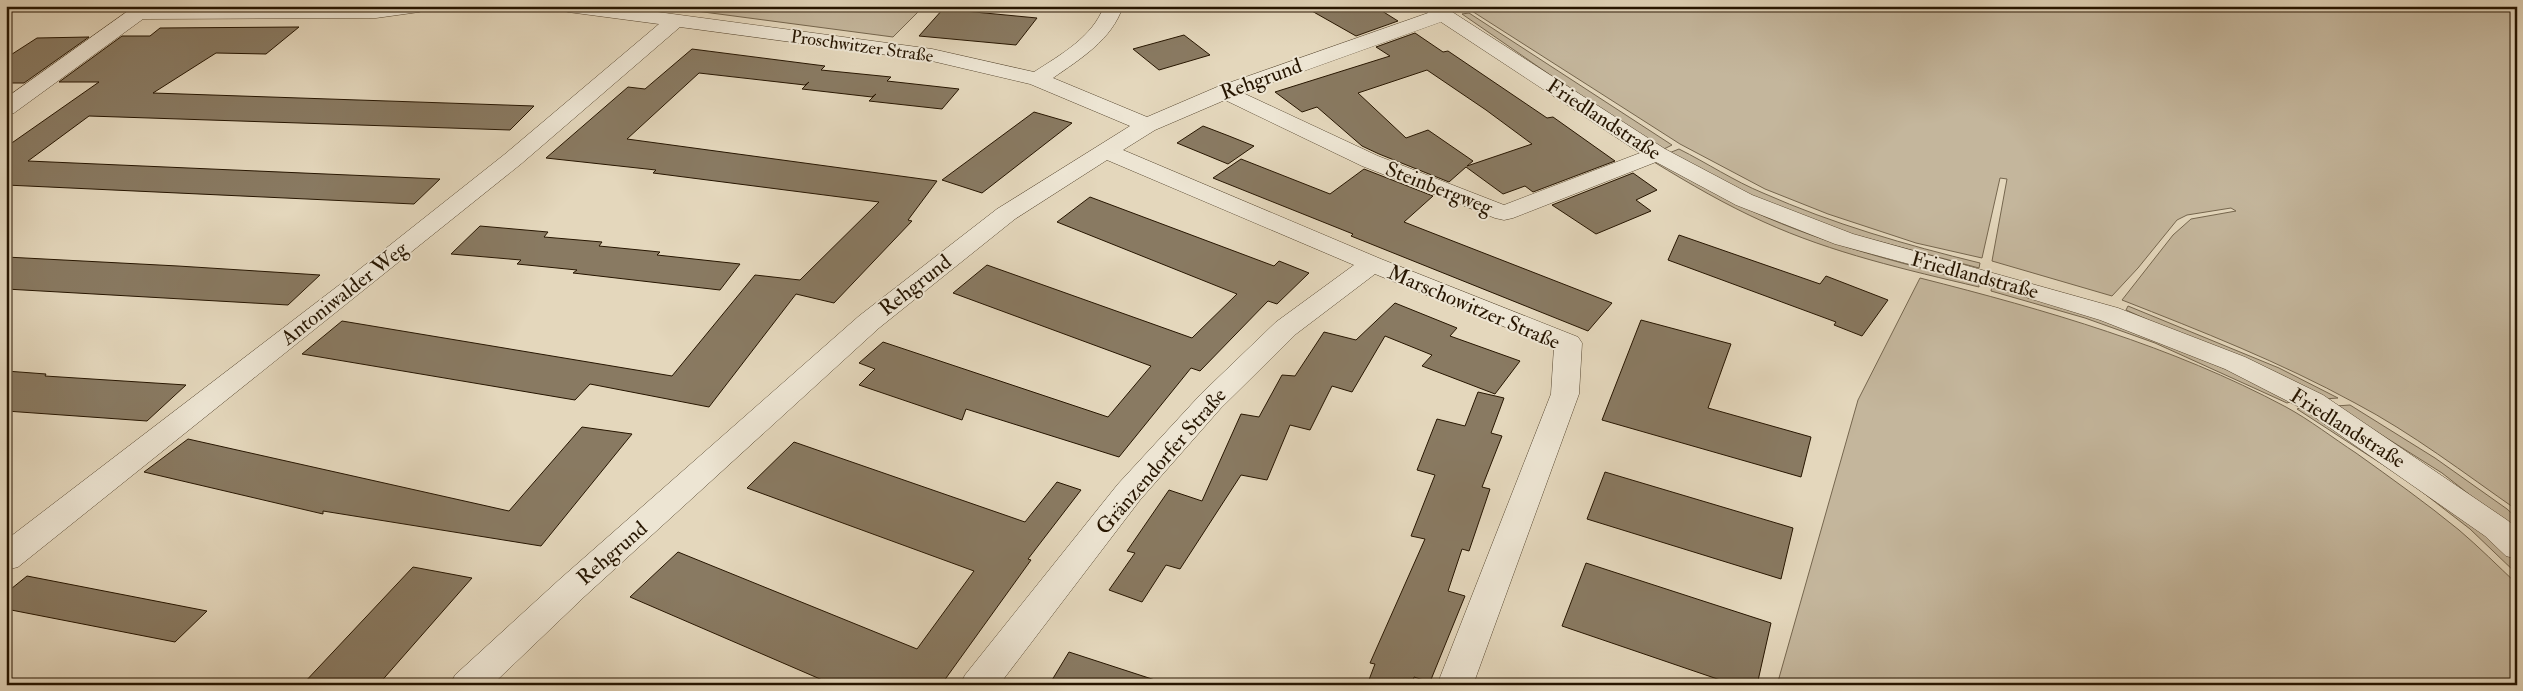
<svg xmlns="http://www.w3.org/2000/svg" width="2523" height="691" font-family="'IM FELL Double Pica',serif">
  <style>
    .green { fill: #c4b69c; stroke: #75664e }
    .building { fill: #897a62; stroke: #261500; fill-rule: evenodd }
    .lines { fill: none; stroke-linecap: round; stroke-linejoin: round }
    .minor-casing { stroke: #56462f; stroke-width: 1 }
    .minor { fill: #ede5d3; fill-rule: evenodd }
    .labels { text-anchor: middle; stroke-width: 4; stroke-linejoin: round; paint-order: stroke }
    .far-street-label { font-size: 18px; fill: #261500; stroke: #ede5d3 }
    .street-label { font-size: 21px; fill: #261500; stroke: #ede5d3 }
  </style>
  <rect width="100%" height="100%" fill="#e4d7bc"/>
  <filter id="stains"><feTurbulence type="fractalNoise" baseFrequency=".004" numOctaves="4"/><feColorMatrix values="0 0 0 0 .2 0 0 0 0 .09 0 0 0 0 .02 0 0 0 .5 -.17"/></filter>
  <radialGradient id="worn" r=".72"><stop offset=".6" stop-color="#630" stop-opacity="0"/><stop offset="1" stop-color="#630" stop-opacity=".3"/></radialGradient>
  <path class="green" d="M 658,6 L 924,6 L 893,37 Z
    M 1464,6 L 2517,6 L 2517,510 C 2464,473 2412,433 2355,403 C 2280,362 2201,331 2122,300 L 2173,235 L 2191,219 L 2236,211 L 2231,208 L 2187,215 L 2177,220 L 2138,268 L 2112,296 L 1992,261 L 2007,179 L 2000,178 L 1982,258 L 1916,243 L 1828,214 L 1765,189 L 1680,144 Z
    M 1469,13 L 1672,145 L 1664,149 L 1595,106 L 1462,14 Z
    M 1679,149 C 1707,163 1734,181 1763,193 C 1833,224 1906,245 1980,263 L 1979,268 L 1847,233 L 1751,196 L 1669,153 Z
    M 1657,160 C 1684,175 1710,191 1738,204 C 1814,242 1897,262 1979,283 L 1979,287 C 1907,270 1832,253 1764,222 C 1726,205 1690,184 1654,162 Z
    M 1920,278 C 2046,310 2172,346 2286,407 C 2310,420 2333,438 2356,453 C 2391,478 2426,503 2459,530 C 2479,547 2498,566 2517,584 L 2517,685 L 1777,685 L 1858,400 Z
    M 1992,286 L 2086,313 L 2159,340 L 2296,400 L 2287,403 L 2155,343 L 2085,318 L 1991,291 Z
    M 2128,306 L 2279,368 L 2338,398 L 2324,399 L 2126,310 Z
    M 2350,405 L 2435,458 L 2507,509 L 2517,518 L 2517,532 L 2442,473 L 2336,406 Z
    M 2306,406 L 2483,530 L 2517,562 L 2517,574 L 2470,529 L 2408,481 L 2297,409 Z"/>
  <path class="building" d="M 1303,6 L 1374,6 L 1398,21 L 1356,36 Z
    M 943,9 L 1037,18 L 1016,45 L 919,36 Z
    M 299,27 L 266,54 L 216,53 L 153,93 L 534,106 L 510,130 L 89,116 L 28,161 L 440,179 L 414,204 L 6,185 L 6,147 L 99,82 L 59,82 L 122,36 L 150,36 L 160,28 Z
    M 1415,33 L 1443,52 L 1448,51 L 1547,118 L 1553,117 L 1615,161 L 1533,192 L 1525,186 L 1503,194 L 1466,167 L 1449,182 L 1379,154 L 1362,146 L 1317,107 L 1302,112 L 1275,92 L 1390,56 L 1376,47 ZM 1427,70 L 1486,110 L 1532,144 L 1467,166 L 1473,161 L 1428,130 L 1406,138 L 1358,93 Z
    M 1184,35 L 1210,55 L 1159,70 L 1133,49 Z
    M 89,37 L 24,83 L 6,83 L 6,58 L 37,38 Z
    M 692,49 L 825,66 L 821,70 L 891,77 L 887,81 L 959,89 L 942,109 L 869,101 L 876,94 L 872,97 L 802,89 L 809,82 L 805,85 L 699,73 L 627,139 L 937,181 L 908,220 L 912,221 L 834,303 L 796,294 L 709,407 L 590,384 L 575,400 L 302,354 L 342,321 L 672,376 L 755,275 L 800,280 L 879,202 L 653,173 L 656,170 L 546,158 L 628,87 L 645,89 Z
    M 1034,112 L 1072,123 L 982,193 L 942,180 Z
    M 1203,126 L 1229,136 L 1254,146 L 1228,164 L 1177,143 Z
    M 1241,159 L 1330,194 L 1364,169 L 1433,196 L 1404,222 L 1612,303 L 1588,331 L 1351,236 L 1353,234 L 1213,178 Z
    M 1633,173 L 1657,190 L 1636,200 L 1651,211 L 1596,234 L 1552,205 Z
    M 1090,197 L 1274,266 L 1279,261 L 1309,273 L 1277,304 L 1268,301 L 1200,371 L 1191,368 L 1119,457 L 966,409 L 962,420 L 859,385 L 875,369 L 859,363 L 883,342 L 1108,417 L 1151,366 L 953,293 L 987,265 L 1192,338 L 1237,294 L 1057,222 Z
    M 480,226 L 548,232 L 544,237 L 602,242 L 599,246 L 660,252 L 657,255 L 740,264 L 720,290 L 573,273 L 577,270 L 517,264 L 521,260 L 451,254 Z
    M 1679,235 L 1820,284 L 1826,276 L 1888,300 L 1862,336 L 1834,325 L 1836,322 L 1668,260 Z
    M 6,257 L 178,266 L 320,275 L 288,305 L 6,289 Z
    M 1395,303 L 1457,328 L 1450,336 L 1520,361 L 1495,394 L 1422,366 L 1432,355 L 1385,336 L 1352,392 L 1332,386 L 1310,430 L 1290,425 L 1267,480 L 1241,475 L 1180,569 L 1166,565 L 1142,602 L 1109,590 L 1135,553 L 1127,551 L 1169,490 L 1202,501 L 1241,414 L 1259,417 L 1282,375 L 1295,376 L 1324,332 L 1356,340 Z
    M 1641,320 L 1731,344 L 1708,408 L 1811,437 L 1801,477 L 1602,420 Z
    M 6,371 L 46,374 L 45,376 L 186,385 L 147,421 L 6,411 Z
    M 1478,392 L 1504,398 L 1491,433 L 1502,436 L 1482,487 L 1490,489 L 1469,551 L 1462,549 L 1448,591 L 1465,596 L 1430,682 L 1414,677 L 1412,685 L 1367,685 L 1375,664 L 1370,663 L 1425,539 L 1411,536 L 1435,475 L 1417,470 L 1437,419 L 1465,426 Z
    M 582,427 L 632,434 L 541,546 L 323,511 L 323,514 L 144,472 L 188,439 L 509,511 Z
    M 794,442 L 1025,522 L 1057,482 L 1081,490 L 1028,559 L 1031,560 L 941,685 L 834,685 L 630,597 L 678,552 L 917,649 L 974,571 L 747,488 Z
    M 1605,472 L 1793,528 L 1781,579 L 1587,519 Z
    M 1586,563 L 1771,623 L 1757,685 L 1735,685 L 1562,626 Z
    M 413,567 L 472,578 L 378,685 L 302,685 Z
    M 27,576 L 207,611 L 175,642 L 6,609 L 6,593 Z
    M 1069,652 L 1155,680 L 1155,685 L 1049,685 Z"/>
  <g class="lines">
    <defs>
      <path id="minor" d="M 135,6 L 157,7 L 428,6 L 426,10 L 419,12 L 376,18 L 143,19 L 14,113 L 6,114 L 6,98 Z
        M 559,6 L 613,6 L 932,49 L 1034,72 C 1060,55 1093,37 1104,6 L 1123,6 C 1112,40 1080,59 1053,78 L 1147,117 L 1217,87 L 1428,13 L 1421,6 L 1443,6 L 1665,149 L 1752,195 L 1853,234 L 2118,308 L 2245,357 L 2323,395 L 2507,520 L 2517,528 L 2517,559 L 2506,556 L 2485,536 L 2303,409 L 2225,369 L 2100,320 L 1976,282 L 1835,244 L 1736,205 L 1656,162 L 1513,218 L 1504,220 L 1495,218 L 1362,166 L 1225,100 L 1155,130 L 1123,150 L 1381,259 L 1578,337 L 1582,343 L 1579,394 L 1473,685 L 1437,685 L 1551,394 L 1554,347 L 1375,274 L 1296,334 L 1221,408 L 1140,500 L 999,685 L 960,685 L 965,675 L 1118,484 L 1201,394 L 1276,322 L 1354,265 L 1107,160 L 1015,219 L 879,328 L 584,597 L 492,685 L 450,685 L 455,675 L 560,579 L 859,316 L 997,209 L 1130,126 L 1030,84 L 932,61 L 680,27 L 521,164 L 18,567 L 6,570 L 6,540 L 351,276 L 505,154 L 659,24 L 568,12 L 561,10 ZM 1441,22 L 1640,153 L 1504,205 L 1378,156 L 1243,93 Z"/>
    </defs>
    <use href="#minor" class="minor-casing"/>
    <use href="#minor" class="minor"/>
  </g>
  <g class="labels">
    <g class="far-street-label">
      <text transform="translate(862 46) rotate(8)" y="6">Proschwitzer Straße</text>
    </g>
    <g class="street-label">
      <text transform="translate(1261 79) rotate(-20)" y="7">Rehgrund</text>
      <text transform="translate(1604 119) rotate(33)" y="7">Friedlandstraße</text>
      <text transform="translate(1439 188) rotate(21)" y="7">Steinbergweg</text>
      <text transform="translate(1975 275) rotate(15)" y="7">Friedlandstraße</text>
      <text transform="translate(915 285) rotate(-38)" y="7">Rehgrund</text>
      <text transform="translate(344 293) rotate(-38)" y="7">Antoniwalder Weg</text>
      <text transform="translate(1474 307) rotate(23)" y="7">Marschowitzer Straße</text>
      <text transform="translate(2348 428) rotate(32)" y="7">Friedlandstraße</text>
      <text transform="translate(1161 461) rotate(-49)" y="7">Gränzendorfer Straße</text>
      <text transform="translate(612 553) rotate(-41)" y="7">Rehgrund</text>
    </g>
  </g>
  <rect width="2523" height="691" fill="none" stroke="#e4d7bc" stroke-width="25"/>
  <rect x="8" y="8" width="2508" height="676" fill="none" stroke="#261500" stroke-width="2.5"/>
  <rect x="12" y="12" width="2498" height="666" fill="none" stroke="#261500"/>
  <rect width="100%" height="100%" filter="url(#stains)"/>
  <rect width="100%" height="100%" fill="url(#worn)"/>
</svg>
